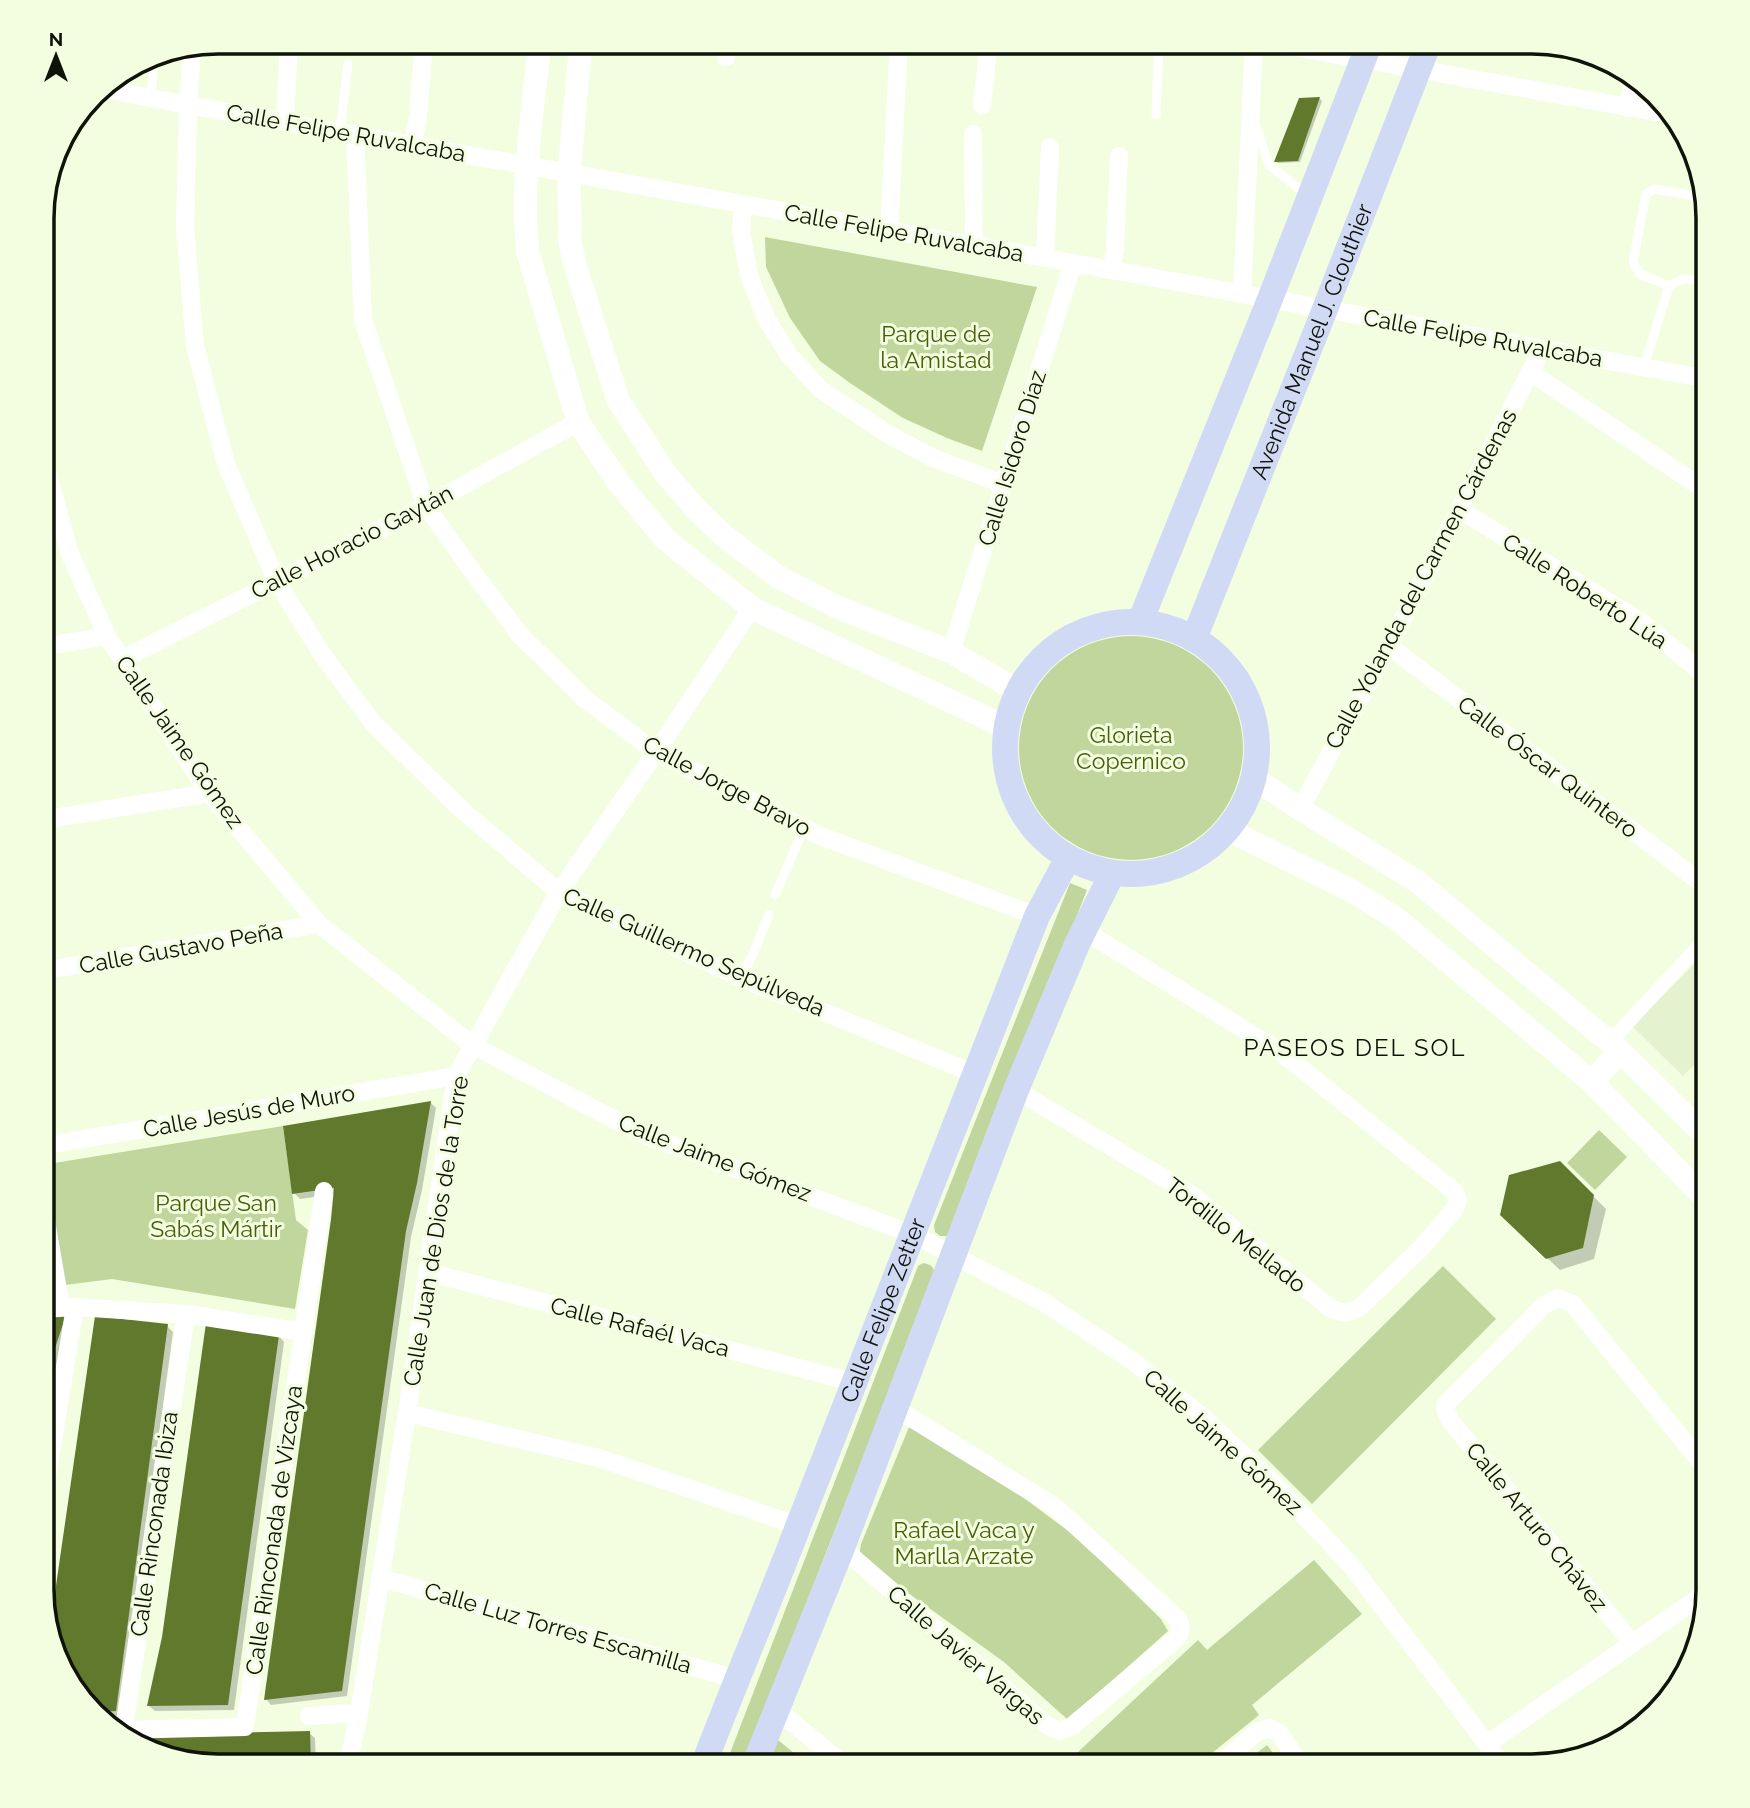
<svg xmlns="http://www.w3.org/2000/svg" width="1750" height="1808" font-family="Raleway,sans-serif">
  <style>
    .built { fill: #e5f2cf }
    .green { fill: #c1d69d }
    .shadow { fill: #0003 }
    .building { fill: #61792c }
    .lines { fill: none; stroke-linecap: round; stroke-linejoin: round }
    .service { stroke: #fff; stroke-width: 9 }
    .pedestrian { stroke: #fff; stroke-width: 14 }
    .minor { stroke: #fff; stroke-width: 18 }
    .tertiary { stroke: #fff; stroke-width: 23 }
    .secondary { stroke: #d1daf5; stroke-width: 26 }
    .labels { text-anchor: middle; stroke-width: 6; stroke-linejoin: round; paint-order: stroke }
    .street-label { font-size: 23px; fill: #0f1309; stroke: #f3fee1 }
    .park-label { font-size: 23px; fill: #485f07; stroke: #f3fee1 }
    .neighbourhood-label { font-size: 24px; letter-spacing: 2px; fill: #0f1309; stroke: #f3fee1 }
    .rim { fill: none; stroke: #0f1309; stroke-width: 3.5 }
  </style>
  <rect width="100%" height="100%" fill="#f3fee1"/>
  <path class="built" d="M 1708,950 L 1708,1051 L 1683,1076 L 1632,1026 Z"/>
  <path class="green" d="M 765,237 L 1037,287 L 982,451 L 947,438 L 903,418 L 850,383 L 820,361 L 790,318 L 766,267 Z
    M1019 748a112 112 0 1 1 224 0a112 112 0 1 1-224 0Z
    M 1070,883 L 1087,890 L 952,1232 L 947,1236 L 940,1236 L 935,1232 L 934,1225 Z
    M 283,1126 L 296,1220 L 308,1230 L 295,1309 L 112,1279 L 42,1288 L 42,1165 Z
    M 1599,1130 L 1627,1157 L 1595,1190 L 1567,1163 Z
    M 923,1263 C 930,1264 933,1266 935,1273 L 743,1766 L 725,1766 L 918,1266 Z
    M 1443,1266 L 1496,1319 L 1312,1504 L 1258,1450 Z
    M 909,1427 L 996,1477 L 1079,1539 L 1161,1619 L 1168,1631 L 1068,1720 L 1004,1662 L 890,1580 L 859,1556 L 861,1544 Z
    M 1314,1560 L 1362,1614 L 1252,1705 L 1259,1715 L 1196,1766 L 1063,1766 L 1198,1640 L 1207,1650 Z
    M 778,1740 L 810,1766 L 768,1766 Z
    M 1267,1745 L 1283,1766 L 1240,1766 Z"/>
  <path class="shadow" d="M 1320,99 L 1322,101 L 1300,162 L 1278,163 L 1276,161 L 1300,100 Z
    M 431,1103 L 436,1108 L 422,1190 L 411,1237 L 347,1696 L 271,1705 L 266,1699 L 335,1194 L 300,1199 L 294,1193 L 285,1127 Z
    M 1560,1163 L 1606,1209 L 1594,1259 L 1560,1270 L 1514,1227 Z
    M 42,1319 L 71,1322 L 53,1375 L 42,1489 Z
    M 167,1326 L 173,1332 L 121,1716 L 101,1717 L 86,1706 L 51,1647 Z
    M 279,1336 L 284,1342 L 234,1710 L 155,1711 L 149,1706 Z
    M 309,1733 L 315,1738 L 316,1766 L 218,1766 L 141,1748 L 135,1743 L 134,1737 Z"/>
  <path class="building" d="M 1320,97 L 1298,161 L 1274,162 L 1299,98 Z
    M 431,1101 L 417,1183 L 406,1231 L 342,1691 L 264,1700 L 331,1219 L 334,1188 L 292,1194 L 283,1126 Z
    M 1560,1161 L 1594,1195 L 1583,1248 L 1546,1259 L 1500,1215 L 1509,1175 Z
    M 66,1315 L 48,1369 L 44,1409 L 42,1409 L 42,1317 Z
    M 95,1316 L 168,1324 L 116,1711 L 94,1712 L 86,1706 L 51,1647 L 49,1634 Z
    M 206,1323 L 279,1335 L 228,1705 L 147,1706 L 162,1637 Z
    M 310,1731 L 311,1766 L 218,1766 L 141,1748 L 133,1742 L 133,1735 Z"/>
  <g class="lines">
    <path class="service" d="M 151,97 L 155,55
      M 1156,115 L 1159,42
      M 1255,123 L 1269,165 L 1308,196
      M 340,131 L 348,64
      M 1669,286 L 1640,274 L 1633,262 L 1646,194 L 1654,189 L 1705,198
      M 1644,367 L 1669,286 L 1683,279 L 1708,281
      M 775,895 L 804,828
      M 741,978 L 755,949 L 769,915"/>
    <path class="pedestrian" d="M 1610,1042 L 1708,936"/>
    <path class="minor" d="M 1267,42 L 1672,115
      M 192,47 L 188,105 L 185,228 L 195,346 L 226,464 L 277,582 L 322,654 L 373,723 L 462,810 L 559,892 L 741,978 L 975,1074
      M 726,57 L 728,42
      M 100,88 L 188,105 L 1073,263 L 1708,379
      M 982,105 L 989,42
      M 1627,108 L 1634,79
      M 285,121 L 289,42
      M 355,134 L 363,320 L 426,506 L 475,575 L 521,636 L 585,699 L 656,752 L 820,836 L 1037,916
      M 973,134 L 974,245
      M 413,145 L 418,116 L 424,42
      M 743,204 L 741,231 L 749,276 L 767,320 L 789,355 L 820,389 L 888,434 L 933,458 L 1004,484
      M 889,230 L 899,42
      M 1045,258 L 1050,147
      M 1112,270 L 1115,248 L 1119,156
      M 1242,294 L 1254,42
      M 1530,372 L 1708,492
      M 42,453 L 70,554 L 107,636 L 209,793 L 319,924 L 472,1045 L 640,1133 L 912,1234 L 1045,1303 L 1134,1362 L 1204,1418 L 1271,1481 L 1350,1564 L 1487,1744 L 1502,1766
      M 1459,509 L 1644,624 L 1708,678
      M 1389,646 L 1695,878 L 1708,885
      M 42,647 L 107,636
      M 951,652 L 1073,263
      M 123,659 L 426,506 L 578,422
      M 1300,809 L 1389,646 L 1542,349
      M 42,820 L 209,793
      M 42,971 L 319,924
      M 1016,1090 L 1192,1195 L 1330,1308 C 1342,1313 1349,1314 1360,1307 L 1420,1249 L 1455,1209 L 1458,1200 L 1455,1192 L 1282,1053 L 1083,930
      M 42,1146 L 456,1076
      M 42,1197 L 61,1308
      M 427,1272 L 853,1382
      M 42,1309 L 75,1307 L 186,1314 L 303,1332
      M 407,1413 L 599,1458 L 799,1526
      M 42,1506 L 75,1307
      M 842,1548 L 1048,1726 L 1060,1731 L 1072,1726 L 1177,1638 C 1181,1630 1182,1626 1178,1619 L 1054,1506 L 895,1408
      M 381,1578 L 736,1679
      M 1632,1643 L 1450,1420 L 1445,1409 L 1446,1404 L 1544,1305 L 1558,1298 L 1573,1304 L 1708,1471
      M 777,1710 L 846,1766
      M 309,1716 L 359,1713
      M 117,1730 L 245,1727 L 324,1191
      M 123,1735 L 186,1314
      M 1487,1744 L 1707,1592
      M 348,1766 L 359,1713 L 407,1413 L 456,1076 L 559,892 L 656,752 L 752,608
      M 1218,1766 L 1257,1732 L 1269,1728 L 1279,1733 L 1302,1766"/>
    <path class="tertiary" d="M 540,42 C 533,111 520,184 528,253 L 578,422 L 619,483 L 666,540 L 752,608 L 993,721 L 1005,729
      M 581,42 L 569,173 L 570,242 L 575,265 L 618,400 L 665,473 L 694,507 L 724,536 L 777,576 L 837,607 L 951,652 L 1018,691
      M 1254,778 L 1300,809 L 1418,882 L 1620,1051 L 1708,1138
      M 1228,830 L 1352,891 L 1397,919 L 1592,1082 L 1708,1201
      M 1592,1082 L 1620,1051"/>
    <g class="secondary">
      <circle cx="1131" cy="748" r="126"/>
      <path d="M 1140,622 L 1270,299 L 1370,42"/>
      <path id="s1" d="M 1194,639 L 1325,309 L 1429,42"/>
      <path id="s2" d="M 703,1766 C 734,1685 768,1605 799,1524 C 879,1322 957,1119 1037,916 L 1068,858"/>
      <path d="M 754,1766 L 842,1548 L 1016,1090 L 1078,942 L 1112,874"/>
    </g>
  </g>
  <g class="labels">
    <g class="street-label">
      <text transform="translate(346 133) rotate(10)" y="8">Calle Felipe Ruvalcaba</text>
      <text transform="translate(904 233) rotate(10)" y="8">Calle Felipe Ruvalcaba</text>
      <text transform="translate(1483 338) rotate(10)" y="8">Calle Felipe Ruvalcaba</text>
      <text dy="8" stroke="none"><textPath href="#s1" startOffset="320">Avenida Manuel J. Clouthier</textPath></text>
      <text transform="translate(1012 458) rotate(-73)" y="8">Calle Isidoro Díaz</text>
      <text transform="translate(352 542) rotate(-27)" y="8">Calle Horacio Gaytán</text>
      <text transform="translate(1421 579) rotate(-62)" y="8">Calle Yolanda del Carmen Cárdenas</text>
      <text transform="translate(1585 591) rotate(33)" y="8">Calle Roberto Lúa</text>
      <text transform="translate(180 742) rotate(55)" y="8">Calle Jaime Gómez</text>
      <text transform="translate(1548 767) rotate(37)" y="8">Calle Óscar Quintero</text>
      <text transform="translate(727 786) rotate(28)" y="8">Calle Jorge Bravo</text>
      <text transform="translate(181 948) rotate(-10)" y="8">Calle Gustavo Peña</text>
      <text transform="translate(694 952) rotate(24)" y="8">Calle Guillermo Sepúlveda</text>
      <text transform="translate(249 1111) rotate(-10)" y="8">Calle Jesús de Muro</text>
      <text transform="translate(715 1158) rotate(21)" y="8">Calle Jaime Gómez</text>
      <text transform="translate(436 1231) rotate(-81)" y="8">Calle Juan de Dios de la Torre</text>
      <text transform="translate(1236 1235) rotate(38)" y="8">Tordillo Mellado</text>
      <text dy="8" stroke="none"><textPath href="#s2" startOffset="490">Calle Felipe Zetter</textPath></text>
      <text transform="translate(640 1327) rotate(14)" y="8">Calle Rafaél Vaca</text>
      <text transform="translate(1223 1442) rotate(42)" y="8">Calle Jaime Gómez</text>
      <text transform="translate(154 1524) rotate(-82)" y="8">Calle Rinconada Ibiza</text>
      <text transform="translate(1537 1527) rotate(51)" y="8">Calle Arturo Chávez</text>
      <text transform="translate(274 1530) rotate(-82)" y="8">Calle Rinconada de Vizcaya</text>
      <text transform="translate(558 1628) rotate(16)" y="8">Calle Luz Torres Escamilla</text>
      <text transform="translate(966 1655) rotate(41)" y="8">Calle Javier Vargas</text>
    </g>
    <g class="park-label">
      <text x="936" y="342">Parque de<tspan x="936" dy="26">la Amistad</tspan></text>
      <text x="1131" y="743">Glorieta<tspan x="1131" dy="26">Copernico</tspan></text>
      <text x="216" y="1211">Parque San<tspan x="216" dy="26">Sabás Mártir</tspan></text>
      <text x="964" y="1538">Rafael Vaca y<tspan x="964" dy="26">Marlla Arzate</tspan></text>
    </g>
    <g class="neighbourhood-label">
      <text x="1355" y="1056">PASEOS DEL SOL</text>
    </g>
  </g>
  <path d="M0 0H1750V1808H0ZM218 54H1532A164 164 0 0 1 1696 218V1590A164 164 0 0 1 1532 1754H218A164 164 0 0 1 54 1590V218A164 164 0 0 1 218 54Z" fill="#f3fee1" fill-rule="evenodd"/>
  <path class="rim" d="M218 54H1532A164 164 0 0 1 1696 218V1590A164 164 0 0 1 1532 1754H218A164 164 0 0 1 54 1590V218A164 164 0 0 1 218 54Z"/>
  <g transform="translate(56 56)" stroke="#f3fee1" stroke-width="5" paint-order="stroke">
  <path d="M0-5L12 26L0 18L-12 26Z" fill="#0f1309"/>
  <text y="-10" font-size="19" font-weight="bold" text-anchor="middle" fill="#0f1309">N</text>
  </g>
</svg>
